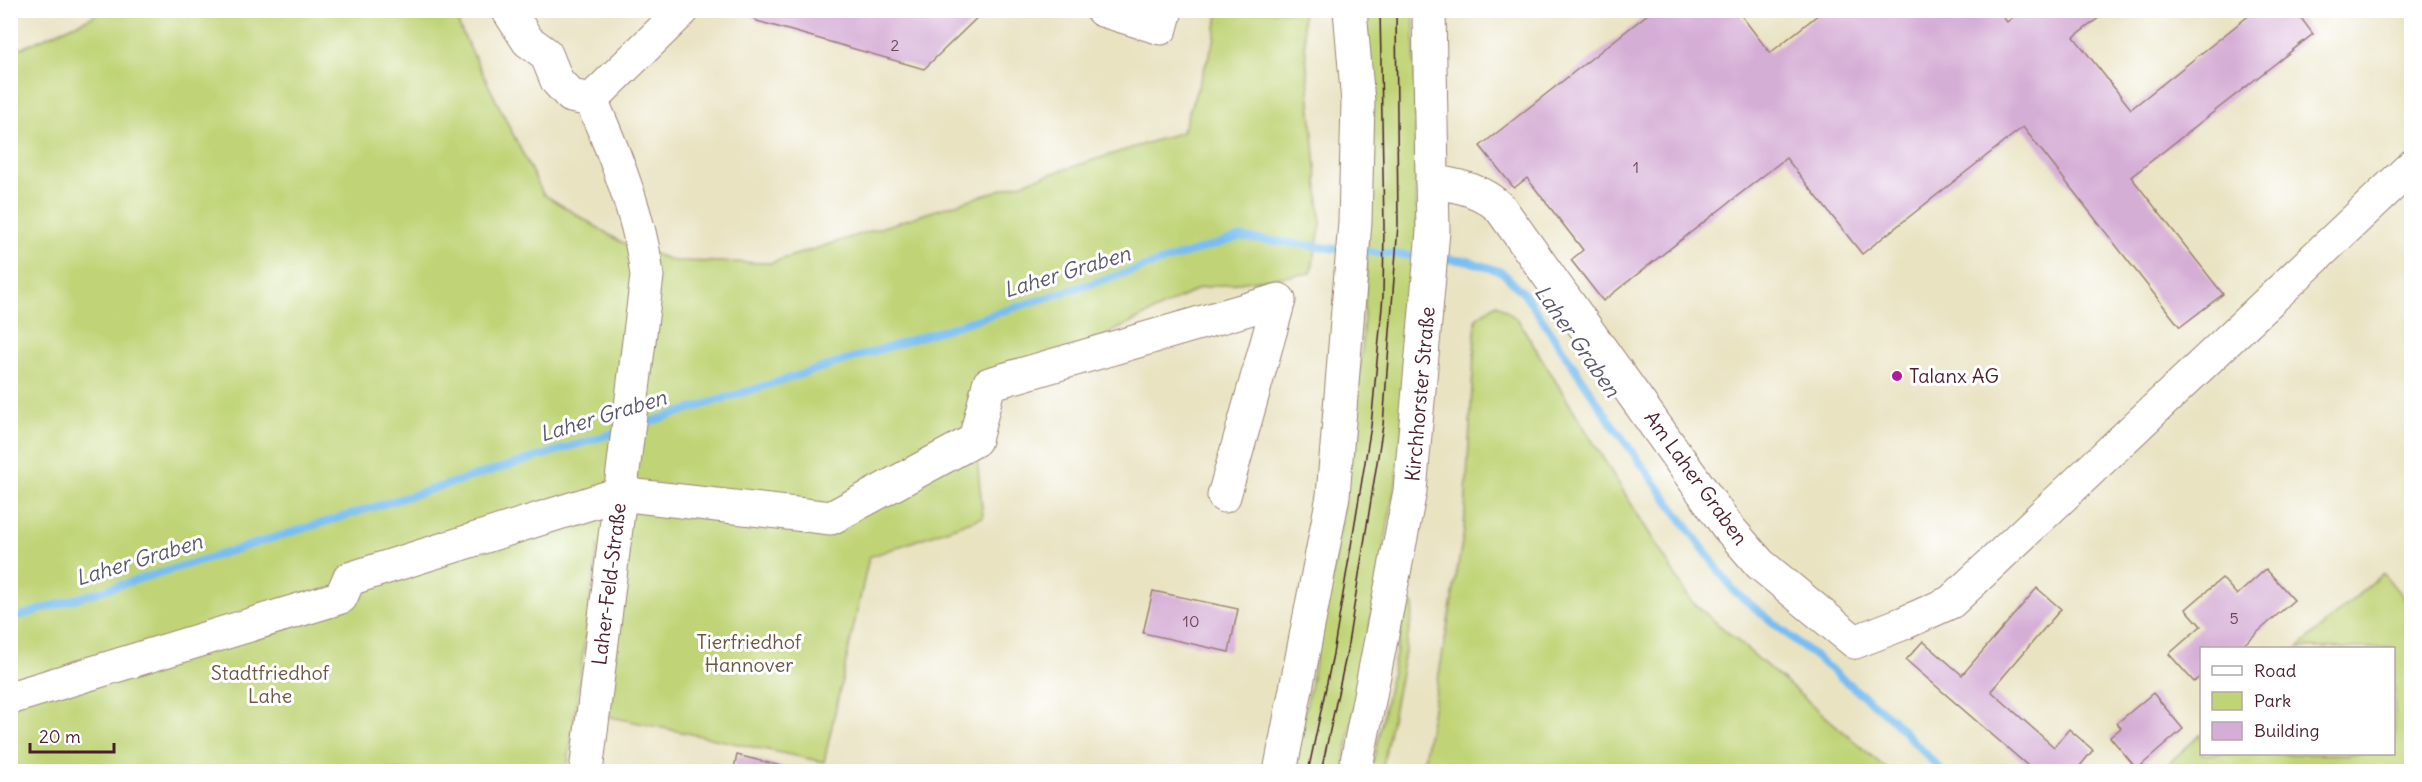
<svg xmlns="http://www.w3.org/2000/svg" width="2422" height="782" font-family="Delius,sans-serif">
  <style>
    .green { fill: #c0d477; stroke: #857a51; stroke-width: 1.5 }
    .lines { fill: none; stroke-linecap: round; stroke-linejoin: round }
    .stream { stroke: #79bef0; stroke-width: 8 }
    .building { fill: #d5aed6 }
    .minor-casing { stroke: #9a8176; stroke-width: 35 }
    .major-casing { stroke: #9a8176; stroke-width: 35 }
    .minor { stroke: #fff; stroke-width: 33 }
    .major { stroke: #fff; stroke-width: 33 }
    .tram { stroke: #4a1f2b; stroke-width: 1.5 }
    .poi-dot { fill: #b5179e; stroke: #fff; stroke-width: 2 }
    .labels { text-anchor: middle; stroke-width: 6; stroke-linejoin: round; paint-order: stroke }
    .number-label { font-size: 16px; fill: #6d4356 }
    .poi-label { font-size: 20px; fill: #4a1f2b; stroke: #fff; text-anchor: start }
    .street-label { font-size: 20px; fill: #4a1f2b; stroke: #fff }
    .park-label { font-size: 20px; fill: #6d5542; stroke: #fff }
    .water-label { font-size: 21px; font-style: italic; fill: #5a5770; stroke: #fff }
  </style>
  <rect width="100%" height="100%" fill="#fff"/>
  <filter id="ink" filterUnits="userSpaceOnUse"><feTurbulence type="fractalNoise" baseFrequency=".0167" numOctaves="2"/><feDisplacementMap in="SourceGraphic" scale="12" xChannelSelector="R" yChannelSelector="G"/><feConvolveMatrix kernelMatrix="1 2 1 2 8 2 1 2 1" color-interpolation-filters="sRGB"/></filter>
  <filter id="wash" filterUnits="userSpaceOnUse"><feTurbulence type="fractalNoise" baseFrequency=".008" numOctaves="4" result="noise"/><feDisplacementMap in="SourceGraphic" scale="24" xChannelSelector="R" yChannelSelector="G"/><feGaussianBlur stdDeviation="1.35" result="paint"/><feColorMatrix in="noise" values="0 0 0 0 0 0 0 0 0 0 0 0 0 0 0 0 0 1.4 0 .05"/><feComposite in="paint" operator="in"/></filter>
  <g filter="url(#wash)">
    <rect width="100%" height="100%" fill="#e9e3c2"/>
    <path class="green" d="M 100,11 L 458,11 L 459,26 L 543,194 L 621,242 L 674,261 L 770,263 L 1182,132 L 1215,38 L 1218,11 L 1302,11 L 1321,224 L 1311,273 L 1200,288 L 1038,369 L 989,384 L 975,440 L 983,517 L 869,557 L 824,762 L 606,716 L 598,544 L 567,771 L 11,771 L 10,53 L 92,17 Z
      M 1365,11 L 1414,11 L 1417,248 L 1400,460 L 1343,771 L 1293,772 L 1338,545 L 1361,361 L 1367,264 Z
      M 1497,304 L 1518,320 L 1691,601 L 1889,771 L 1422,771 L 1464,531 L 1476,318 Z
      M 2383,573 L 2411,607 L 2411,771 L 2160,771 L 2201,734 L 2202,754 L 2394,754 L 2394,648 L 2298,648 Z
      M 1409,600 L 1414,605 L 1382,771 L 1371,772 L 1407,601 Z"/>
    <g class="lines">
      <path class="stream" d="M 1359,251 L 1424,257
        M 1437,258 L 1468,261 L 1502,272 L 1527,297 L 1612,424 L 1734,591 L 1891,718 L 1943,772
        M 636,426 L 1240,237 L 1346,250
        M 10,619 L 621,431"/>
    </g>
    <g id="blocks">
      <path class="building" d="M 744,10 L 985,10 L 924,69 L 757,21 Z
        M 1653,10 L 1737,10 L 1770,53 L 1824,10 L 1998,10 L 2007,22 L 2022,10 L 2109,10 L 2074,37 L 2131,109 L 2256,10 L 2295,10 L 2313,34 L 2131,177 L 2223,294 L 2180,327 L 2023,127 L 1862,254 L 1786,158 L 1603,301 L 1571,260 L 1583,250 L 1527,178 L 1514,188 L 1480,146 Z
        M 2266,569 L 2294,600 L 2240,648 L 2235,646 L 2232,648 L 2202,648 L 2202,675 L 2194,682 L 2169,654 L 2201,626 L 2186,609 L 2222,578 L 2237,595 Z
        M 2037,588 L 2061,609 L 1991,691 L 2054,747 L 2069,729 L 2093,750 L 2075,772 L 2035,772 L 1906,660 L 1923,641 L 1962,675 Z
        M 1153,591 L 1238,609 L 1229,652 L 1143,633 Z
        M 2153,693 L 2183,729 L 2137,769 L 2110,737 L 2121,728 L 2117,723 Z
        M 737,755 L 802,771 L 802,772 L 733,772 Z"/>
    </g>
  </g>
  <g filter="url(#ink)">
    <use href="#blocks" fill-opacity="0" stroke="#9a8176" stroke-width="1.5"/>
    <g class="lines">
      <defs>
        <path id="minor" d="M 508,10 L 528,41 L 546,54 L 557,81 L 571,96 L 591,100
          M 1102,10 L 1161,28 L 1166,10
          M 591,100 L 683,10
          M 1432,181 C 1458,186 1481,189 1501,209 L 1727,526 L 1760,564 L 1855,642 L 1904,623 L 1951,602 L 2412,166
          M 10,698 L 322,603 L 341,597 L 349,579 L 619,494 L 831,518 L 975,440 L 989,384 L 1279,300 L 1224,496
          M 586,772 L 647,276 C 641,220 614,151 591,100"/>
        <path id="major" d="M 1280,772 L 1333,496 L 1355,222 L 1358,102 L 1350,10
          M 1355,772 L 1410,491 L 1433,231 L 1429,10"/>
      </defs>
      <use href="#minor" class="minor-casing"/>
      <use href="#major" class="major-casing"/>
      <use href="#minor" class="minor"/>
      <use href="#major" class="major"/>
      <path class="tram" d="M 1308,772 L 1333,654 L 1371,426 L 1383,296 L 1384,226 L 1380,10
        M 1321,772 L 1346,656 L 1383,425 L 1398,225 L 1396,10"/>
    </g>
  </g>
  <circle class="poi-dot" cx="1897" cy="376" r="6"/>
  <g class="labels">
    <g class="number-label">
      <text x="895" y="51">2</text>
      <text x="1636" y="173">1</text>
      <text x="2234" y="624">5</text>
      <text x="1191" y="627">10</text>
    </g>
    <g class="poi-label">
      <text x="1909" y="383">Talanx AG</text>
    </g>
    <g class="street-label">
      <text transform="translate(1420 394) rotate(-85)" y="7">Kirchhorster Straße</text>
      <text transform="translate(1696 478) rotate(54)" y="7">Am Laher Graben</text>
      <text transform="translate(609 584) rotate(-83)" y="7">Laher-Feld-Straße</text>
    </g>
    <g class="park-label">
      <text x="749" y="649">Tierfriedhof<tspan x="749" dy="23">Hannover</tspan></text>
      <text x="270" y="680">Stadtfriedhof<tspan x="270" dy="23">Lahe</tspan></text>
    </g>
    <g class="water-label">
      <text transform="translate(1067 272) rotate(-17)" y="7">Laher Graben</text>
      <text transform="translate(1577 341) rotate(55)" y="7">Laher Graben</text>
      <text transform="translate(603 416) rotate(-17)" y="7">Laher Graben</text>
      <text transform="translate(139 560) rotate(-17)" y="7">Laher Graben</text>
    </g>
  </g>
  <rect width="2422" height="782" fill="none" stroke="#fff" stroke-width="36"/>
  <rect x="2200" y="647" width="195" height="108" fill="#ffffff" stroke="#b7a5aa" stroke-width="1.5"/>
  <rect x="2212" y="666" width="30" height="9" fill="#ffffff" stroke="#b7a5aa" stroke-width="1.5"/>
  <text x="2254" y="677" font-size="18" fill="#4a1f2b">Road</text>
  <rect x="2212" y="692" width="30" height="18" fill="#c0d477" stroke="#b7a5aa" stroke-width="1.5"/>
  <text x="2254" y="707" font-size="18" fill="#4a1f2b">Park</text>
  <rect x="2212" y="722" width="30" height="18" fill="#d5aed6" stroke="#b7a5aa" stroke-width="1.5"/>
  <text x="2254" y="737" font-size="18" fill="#4a1f2b">Building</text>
  <path d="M30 743v9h84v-9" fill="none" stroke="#4a1f2b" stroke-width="3"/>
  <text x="39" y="743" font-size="18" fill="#4a1f2b" stroke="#ffffff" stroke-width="4.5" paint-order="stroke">20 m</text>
</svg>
